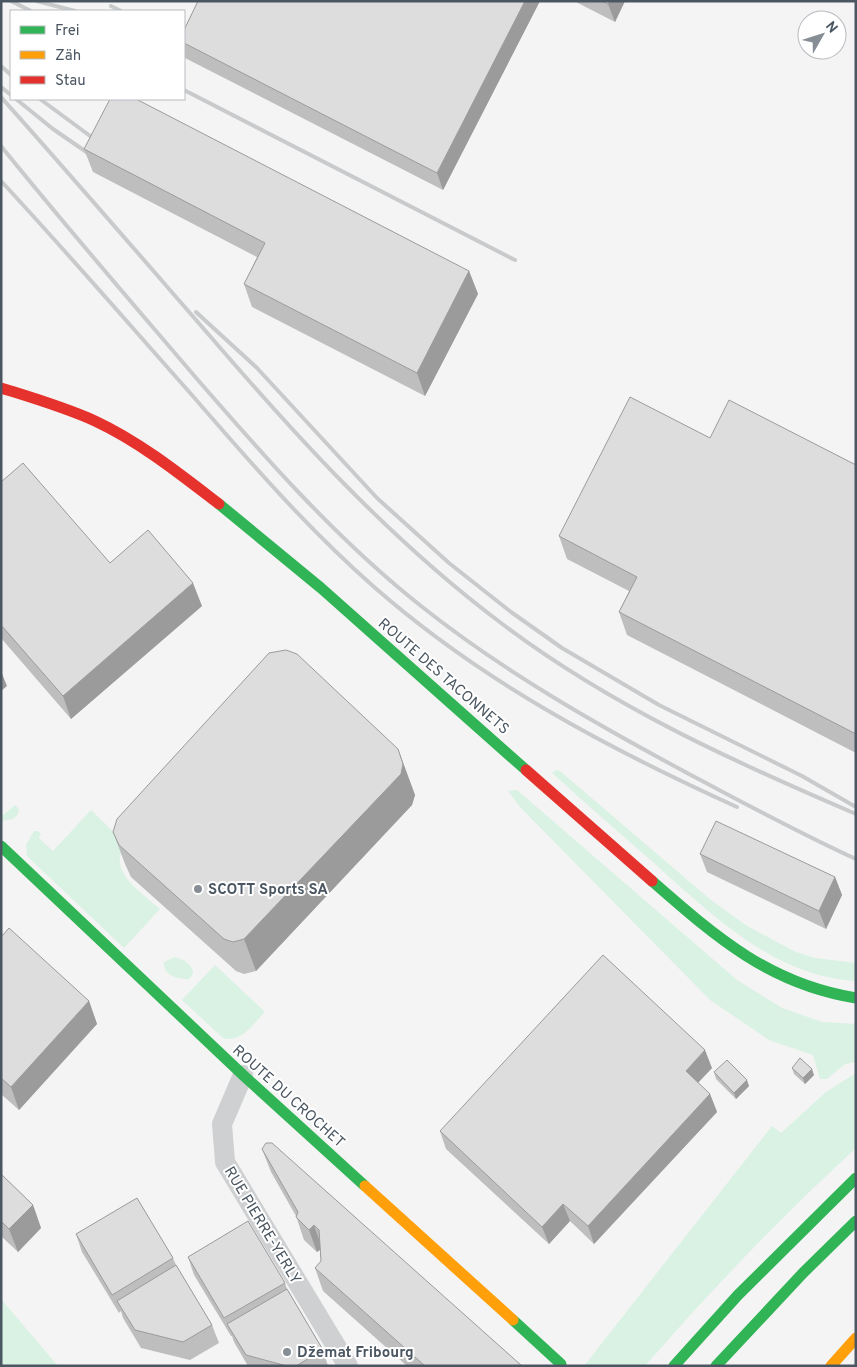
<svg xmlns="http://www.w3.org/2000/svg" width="857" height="1367" font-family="Overpass,sans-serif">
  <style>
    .green { fill: #d9f2e3 }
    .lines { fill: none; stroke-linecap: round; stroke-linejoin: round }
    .street { stroke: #ced0d2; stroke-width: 20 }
    .fast { stroke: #30b455; stroke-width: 11 }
    .slow { stroke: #ff9f0a; stroke-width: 11 }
    .jam { stroke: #e5322d; stroke-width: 11 }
    .rail { stroke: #c9cacc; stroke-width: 4 }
    .wall { fill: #bebebf }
    .shaded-wall { fill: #9b9b9b }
    .building { fill: #ddddde; stroke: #9b9b9b }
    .poi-dot { fill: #868d94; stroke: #fff; stroke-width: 2 }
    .labels { text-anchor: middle; stroke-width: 4; stroke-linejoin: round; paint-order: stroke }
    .street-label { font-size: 15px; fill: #4a5661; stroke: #fff }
    .poi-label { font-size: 15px; font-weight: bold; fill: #4a5661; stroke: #fff; text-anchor: start }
  </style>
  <rect width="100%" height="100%" fill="#f4f4f4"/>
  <path class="green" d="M 556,770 L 560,771 L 711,900 L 747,926 L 796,952 L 815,958 L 856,963 L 856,981 C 775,977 712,915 655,864 C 621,834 586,804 552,773 Z
    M 517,790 L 737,980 L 782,1008 L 822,1022 L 856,1024 L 856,1062 L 845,1064 L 827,1079 L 820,1079 L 813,1055 L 769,1040 L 710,1000 L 520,807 L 508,791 Z
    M 15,805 L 19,809 L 18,814 L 13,819 L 1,821 L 1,814 L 3,815 Z
    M 91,810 L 126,844 C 105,870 142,893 160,909 L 124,948 L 27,856 L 26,845 L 34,831 L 38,831 L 41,834 L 39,838 L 53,851 Z
    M 175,957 C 184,960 193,964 193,974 L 189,979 C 178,979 163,976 164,962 Z
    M 215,965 L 265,1012 C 253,1024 241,1044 223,1038 L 182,1000 Z
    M 856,1073 L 856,1148 C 781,1217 712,1289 645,1366 L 584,1366 L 772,1126 L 781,1133 L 826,1092 Z
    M 1,1299 L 58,1366 L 1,1366 Z"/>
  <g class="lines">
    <path class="street" d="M 243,1075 L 222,1124 L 225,1162 L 348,1366"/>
    <path class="fast" d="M 219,504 L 321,588 L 526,770
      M 1,846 L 243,1075 L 365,1186
      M 652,881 C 716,937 769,984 856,998
      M 513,1320 L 561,1364
      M 674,1366 L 738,1295 L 856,1178
      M 716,1366 L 803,1273 L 856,1221"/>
    <path class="slow" d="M 365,1186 L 513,1320
      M 831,1366 L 856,1338"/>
    <path class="jam" d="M 1,388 C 33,398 64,407 95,421 C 140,442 180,474 219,504
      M 526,770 L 652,881"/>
    <path class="rail" d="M 11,1 L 31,11
      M 37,1 L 75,11
      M 111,6 L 121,11
      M 1,66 L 11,75
      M 1,87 L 11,95
      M 184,90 L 515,260
      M 1,97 C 69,173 136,251 203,328 C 295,435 388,538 501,623 C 609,705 732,761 856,814
      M 16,99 L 53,129 L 98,160
      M 40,99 L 101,144
      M 1,146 C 63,223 127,297 191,372 C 262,454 335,538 421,606 C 504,672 596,724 689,774 C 744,803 799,833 856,859
      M 1,181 C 66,251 128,323 191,394 C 249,461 307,528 373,586 C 481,681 607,748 737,807
      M 196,312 L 257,368 L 377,498 L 449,563 L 511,612 L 562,648 L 659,705 L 802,776 L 856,807"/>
  </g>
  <path class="wall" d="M 198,1 L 540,1 L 443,190 L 185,58 L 184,54 L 184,30 Z
    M 574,1 L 625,1 L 615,22 Z
    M 84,149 L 469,271 L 478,294 L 425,396 L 252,307 L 244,284 L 257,257 L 93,172 Z
    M 710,438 L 856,465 L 856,753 L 627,635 L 619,612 L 629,591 L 567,559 L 559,536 Z
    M 1,482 L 110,563 L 202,606 L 71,719 L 1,638 Z
    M 398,749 L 415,795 L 412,805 L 256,971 L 244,974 L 236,971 L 131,877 L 125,864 L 113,832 Z
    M 700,854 L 835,877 L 842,895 L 826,929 L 707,872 Z
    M 1,937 L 89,1001 L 97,1024 L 19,1110 L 1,1094 Z
    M 712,1068 L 698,1083 L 710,1094 L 717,1112 L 594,1244 L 570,1221 L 549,1244 L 446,1149 L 440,1131 Z
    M 792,1068 L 814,1075 L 805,1084 L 794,1074 Z
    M 714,1072 L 749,1086 L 736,1099 L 716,1079 Z
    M 262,1149 L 522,1366 L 407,1366 L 323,1291 L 315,1268 L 321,1261 L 320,1250 L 317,1252 L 304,1240 L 296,1216 L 271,1172 Z
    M 1,1174 L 33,1205 L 41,1228 L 18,1252 L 1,1236 Z
    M 76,1234 L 173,1258 L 176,1265 L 212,1325 L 219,1343 L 190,1360 L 141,1348 L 123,1318 L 121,1311 L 119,1313 L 82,1252 Z
    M 188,1257 L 285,1283 L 287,1289 L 323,1350 L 328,1366 L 248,1366 L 234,1342 L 232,1336 L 231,1336 L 194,1275 Z"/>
  <path class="shaded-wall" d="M 525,1 L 540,1 L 443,190 L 437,173 Z
    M 610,1 L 625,1 L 615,22 L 608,4 Z
    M 469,271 L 478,294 L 425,396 L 417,373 Z
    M 193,583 L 202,606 L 71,719 L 63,696 Z
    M 1,671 L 7,686 L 1,691 Z
    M 398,749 L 415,795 L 412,805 L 256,971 L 244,939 Z
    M 835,877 L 842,895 L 826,929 L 819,911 Z
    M 89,1001 L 97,1024 L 19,1110 L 11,1087 Z
    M 705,1050 L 712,1068 L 692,1089 L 686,1071 Z
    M 812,1069 L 814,1075 L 805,1084 L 803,1078 Z
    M 747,1080 L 749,1086 L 736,1099 L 734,1093 Z
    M 710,1094 L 717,1112 L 594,1244 L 588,1226 Z
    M 563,1204 L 570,1221 L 549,1244 L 542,1227 Z
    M 33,1205 L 41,1228 L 18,1252 L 9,1229 Z
    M 314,1225 L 322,1248 L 317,1252 L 309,1230 Z"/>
  <path class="building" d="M 198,1 L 525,1 L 437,173 L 184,43 L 184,30 Z
    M 602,1 L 610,1 L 608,4 Z
    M 110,99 L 136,99 L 469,271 L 417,373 L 244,284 L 265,243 L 84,149 Z
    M 630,397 L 710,438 L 729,400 L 856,465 L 856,734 L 619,612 L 637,577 L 559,536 Z
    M 23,463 L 110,563 L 148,530 L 193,583 L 63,696 L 1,625 L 1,482 Z
    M 286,650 L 297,654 L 398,749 L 403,764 L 401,774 L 244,939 L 233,942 L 224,939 L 119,845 L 113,832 L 117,819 L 269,653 Z
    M 716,821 L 835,877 L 819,911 L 700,854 Z
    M 9,928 L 89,1001 L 11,1087 L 1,1078 L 1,937 Z
    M 603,955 L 705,1050 L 686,1071 L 710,1094 L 588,1226 L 563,1204 L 542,1227 L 440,1131 Z
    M 800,1058 L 812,1069 L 803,1078 L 792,1068 Z
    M 727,1060 L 747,1080 L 734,1093 L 714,1072 Z
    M 266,1143 L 272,1143 L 522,1366 L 425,1366 L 315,1268 L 321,1261 L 319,1230 L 314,1225 L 309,1230 L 296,1217 L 298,1212 L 262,1149 Z
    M 1,1174 L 33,1205 L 9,1229 L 1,1221 Z
    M 137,1198 L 173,1258 L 112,1295 L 76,1234 Z
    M 248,1221 L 285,1283 L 224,1318 L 188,1257 Z
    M 176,1265 L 212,1325 L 183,1342 L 135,1330 L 117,1301 Z
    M 287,1289 L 323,1350 L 296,1366 L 287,1366 L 246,1355 L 227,1324 Z"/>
  <g class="poi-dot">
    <circle cx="198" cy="889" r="5"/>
    <circle cx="287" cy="1352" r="5"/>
  </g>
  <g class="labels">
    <g class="street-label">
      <text transform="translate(444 676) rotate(41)" y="5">ROUTE DES TACONNETS</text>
      <text transform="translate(289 1096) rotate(42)" y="5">ROUTE DU CROCHET</text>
      <text transform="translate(263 1225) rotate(59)" y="5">RUE PIERRE-YERLY</text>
    </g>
    <g class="poi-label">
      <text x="208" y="894">SCOTT Sports SA</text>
      <text x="297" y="1357">Džemat Fribourg</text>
    </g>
  </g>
  <rect width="857" height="1367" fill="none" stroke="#4a5661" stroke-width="5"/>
  <rect x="10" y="10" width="175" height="90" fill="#ffffff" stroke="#b7bbc0"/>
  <rect x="20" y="26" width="25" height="8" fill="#30b455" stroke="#b7bbc0"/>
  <text x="55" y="35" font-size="15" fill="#4a5661">Frei</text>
  <rect x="20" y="51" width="25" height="8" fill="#ff9f0a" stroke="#b7bbc0"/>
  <text x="55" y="60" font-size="15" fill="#4a5661">Zäh</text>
  <rect x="20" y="76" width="25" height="8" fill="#e5322d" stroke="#b7bbc0"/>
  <text x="55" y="85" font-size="15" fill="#4a5661">Stau</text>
  <g transform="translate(822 35) rotate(51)"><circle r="24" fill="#ffffff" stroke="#b7bbc0"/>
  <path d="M0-4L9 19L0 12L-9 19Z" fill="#868d94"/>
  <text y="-8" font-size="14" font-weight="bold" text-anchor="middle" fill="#4a5661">N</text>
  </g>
</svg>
